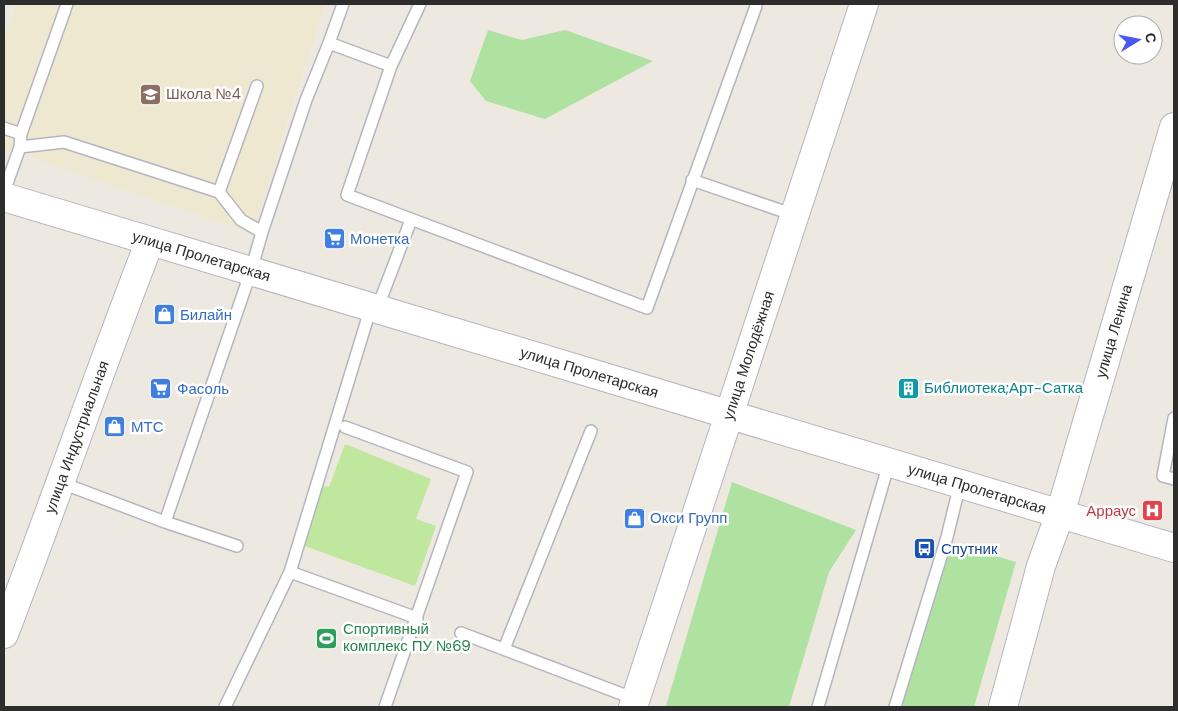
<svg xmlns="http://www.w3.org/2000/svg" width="1178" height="711" font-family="'DM Sans',sans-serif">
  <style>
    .education { fill: #eee8d1 }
    .green { fill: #afe1a0 }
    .pitch { fill: #bfe79d }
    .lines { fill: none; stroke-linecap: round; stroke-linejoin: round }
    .lane-casing { stroke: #b4b5bf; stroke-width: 14 }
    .secondary-casing { stroke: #b4b5bf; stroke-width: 30 }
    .lane { stroke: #fff; stroke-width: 11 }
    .secondary { stroke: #fff; stroke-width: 28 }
    .labels { text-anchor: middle; stroke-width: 5; stroke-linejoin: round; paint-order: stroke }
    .education-label { font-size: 15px; fill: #785e54; stroke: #fff; text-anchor: start }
    .shop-label { font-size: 15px; fill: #366cbe; stroke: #fff; text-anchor: start }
    .street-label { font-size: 15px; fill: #2d2d2d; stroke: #fff }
    .culture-label { font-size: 15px; fill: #0d838f; stroke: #fff; text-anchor: start }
    .health-label { font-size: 15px; fill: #be3a42; stroke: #fff; text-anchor: end }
    .transit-label { font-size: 15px; fill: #164399; stroke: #fff; text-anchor: start }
    .leisure-label { font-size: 15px; fill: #27864d; stroke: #fff; text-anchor: start }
  </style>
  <rect width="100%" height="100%" fill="#ede9e0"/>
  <path class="education" d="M 17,4 L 325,4 L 252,233 L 4,148 L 4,40 Z"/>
  <path class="green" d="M 488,30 L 522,40 L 565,30 L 653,61 L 545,119 L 486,101 L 470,81 Z
    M 732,482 L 856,530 L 829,572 L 789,707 L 671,707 L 666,706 Z
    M 949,542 L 1016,562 L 974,707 L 900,707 Z"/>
  <path class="pitch" d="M 345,444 L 431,479 L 416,519 L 436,526 L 415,586 L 299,544 L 320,485 L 329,487 Z"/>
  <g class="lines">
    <defs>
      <path id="lane" d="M 329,43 L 343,4
        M 391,66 L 347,195 L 647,308 L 756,6
        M 257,86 L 219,192 L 241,220 L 262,232
        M 4,128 L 21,134
        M 20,147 L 21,134 L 67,4
        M 692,180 L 794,215
        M 4,192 L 20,147 L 64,142 L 219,192
        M 377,309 L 411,220
        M 1174,418 L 1163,476 L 1174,479
        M 345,427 L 467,472 L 385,707
        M 62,483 L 165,522 L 251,271 L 262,232 L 306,100 L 329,43 L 391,66 L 420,4
        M 165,522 L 237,546
        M 290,572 L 417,618
        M 461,633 L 635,699
        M 504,649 L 591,431
        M 225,707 L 290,572 L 371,307
        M 818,707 L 889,463
        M 895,707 L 947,537 L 960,484"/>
      <g id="secondary">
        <path id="s1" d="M 4,197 L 1174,548"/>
        <path id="s2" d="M 4,634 C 54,504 99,371 150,241"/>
        <path id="s3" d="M 633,707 L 864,4"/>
        <path id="s4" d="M 1003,707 L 1041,566 L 1060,514 L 1174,127"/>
      </g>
    </defs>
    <use href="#lane" class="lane-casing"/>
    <use href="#secondary" class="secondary-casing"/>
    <use href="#lane" class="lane"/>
    <use href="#secondary" class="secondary"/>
  </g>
  <defs>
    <symbol id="school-square" viewBox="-11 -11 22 22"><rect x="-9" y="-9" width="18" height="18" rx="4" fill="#8d6e63" stroke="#fff"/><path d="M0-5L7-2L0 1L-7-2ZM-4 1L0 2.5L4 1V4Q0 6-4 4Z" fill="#fff"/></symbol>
    <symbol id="supermarket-square" viewBox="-11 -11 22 22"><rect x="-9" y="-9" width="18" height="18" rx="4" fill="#3f7fe0" stroke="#fff"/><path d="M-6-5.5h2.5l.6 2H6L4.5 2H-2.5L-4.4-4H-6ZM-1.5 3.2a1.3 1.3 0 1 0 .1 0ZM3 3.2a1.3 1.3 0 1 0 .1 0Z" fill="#fff"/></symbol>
    <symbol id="shop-square" viewBox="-11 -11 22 22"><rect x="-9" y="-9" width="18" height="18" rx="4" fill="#3f7fe0" stroke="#fff"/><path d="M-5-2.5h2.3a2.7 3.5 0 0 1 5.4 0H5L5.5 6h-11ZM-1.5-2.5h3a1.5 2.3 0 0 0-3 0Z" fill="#fff"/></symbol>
    <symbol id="building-square" viewBox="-11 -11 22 22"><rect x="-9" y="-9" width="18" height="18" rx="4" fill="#0f9aa8" stroke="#fff"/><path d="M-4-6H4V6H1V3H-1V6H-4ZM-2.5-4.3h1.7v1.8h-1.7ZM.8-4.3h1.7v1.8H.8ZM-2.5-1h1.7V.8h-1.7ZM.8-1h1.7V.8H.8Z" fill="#fff"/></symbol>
    <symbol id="hospital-square" viewBox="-11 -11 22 22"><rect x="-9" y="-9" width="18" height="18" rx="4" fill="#e0444e" stroke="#fff"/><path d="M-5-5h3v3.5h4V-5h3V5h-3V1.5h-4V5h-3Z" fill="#fff"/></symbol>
    <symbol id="bus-square" viewBox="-11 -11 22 22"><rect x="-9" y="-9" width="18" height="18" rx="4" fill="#1a4fb4" stroke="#fff"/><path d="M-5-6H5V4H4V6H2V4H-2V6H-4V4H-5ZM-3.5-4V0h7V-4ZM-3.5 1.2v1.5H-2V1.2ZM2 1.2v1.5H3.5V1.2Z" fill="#fff"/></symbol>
    <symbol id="stadium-square" viewBox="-11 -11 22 22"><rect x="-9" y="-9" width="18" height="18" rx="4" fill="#2e9e5b" stroke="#fff"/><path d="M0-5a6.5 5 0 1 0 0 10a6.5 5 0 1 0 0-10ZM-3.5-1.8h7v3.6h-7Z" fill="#fff"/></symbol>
  </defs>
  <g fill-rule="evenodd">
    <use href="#school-square" x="138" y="82" width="25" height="25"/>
    <use href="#supermarket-square" x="322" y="226" width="25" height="25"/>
    <use href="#shop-square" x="152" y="302" width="25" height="25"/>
    <use href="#building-square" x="896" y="376" width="25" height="25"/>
    <use href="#supermarket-square" x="148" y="376" width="25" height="25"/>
    <use href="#shop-square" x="102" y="414" width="25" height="25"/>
    <use href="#hospital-square" x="1140" y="498" width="25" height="25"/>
    <use href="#shop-square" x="622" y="506" width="25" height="25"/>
    <use href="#bus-square" x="912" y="536" width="25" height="25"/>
    <use href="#stadium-square" x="314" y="626" width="25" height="25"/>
  </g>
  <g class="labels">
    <g class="education-label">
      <text x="166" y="99">Школа №4</text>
    </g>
    <g class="shop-label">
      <text x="350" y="244">Монетка</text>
      <text x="180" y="320">Билайн</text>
      <text x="177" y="394">Фасоль</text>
      <text x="131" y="432">МТС</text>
      <text x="650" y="523">Окси Групп</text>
    </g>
    <g class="street-label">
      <text dy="5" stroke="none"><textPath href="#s1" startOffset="206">улица Пролетарская</textPath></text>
      <text dy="5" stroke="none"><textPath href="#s4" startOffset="392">улица Ленина</textPath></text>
      <text dy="5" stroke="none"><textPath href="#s3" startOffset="370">улица Молодёжная</textPath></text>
      <text dy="5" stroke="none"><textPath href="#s1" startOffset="611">улица Пролетарская</textPath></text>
      <text dy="5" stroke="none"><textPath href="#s2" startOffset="210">улица Индустриальная</textPath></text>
      <text dy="5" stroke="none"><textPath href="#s1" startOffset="1016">улица Пролетарская</textPath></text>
    </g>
    <g class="culture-label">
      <text x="924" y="393">Библиотека;Арт-Сатка</text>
    </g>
    <g class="health-label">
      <text x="1136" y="516">Арраус</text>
    </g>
    <g class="transit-label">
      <text x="941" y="554">Спутник</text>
    </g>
    <g class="leisure-label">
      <text x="343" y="634">Спортивный<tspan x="343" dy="17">комплекс ПУ №69</tspan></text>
    </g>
  </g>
  <rect width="1178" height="711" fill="none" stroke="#2d2d2d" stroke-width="10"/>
  <g transform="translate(1138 40) rotate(80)"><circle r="24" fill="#ffffff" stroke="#ababab"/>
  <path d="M0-4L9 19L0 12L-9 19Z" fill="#4a56f1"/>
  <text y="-8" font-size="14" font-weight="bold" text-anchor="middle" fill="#2d2d2d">С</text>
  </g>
</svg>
